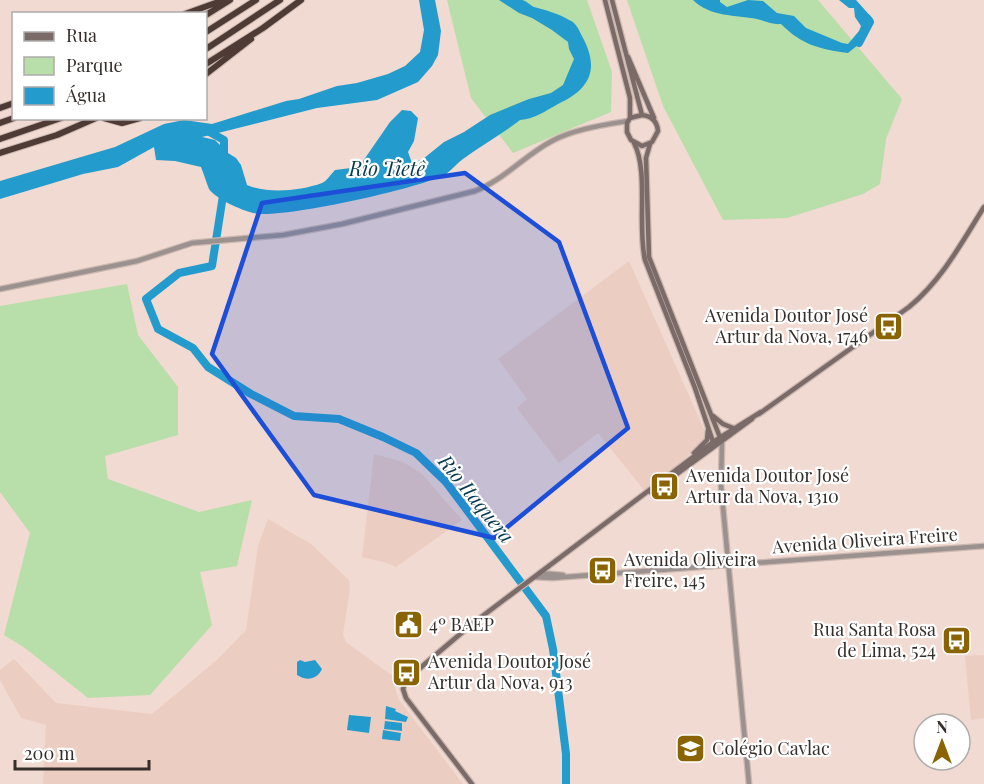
<svg xmlns="http://www.w3.org/2000/svg" width="984" height="784" font-family="'Playfair Display',serif">
  <style>
    .built { fill: #eccdc1 }
    .green { fill: #b8dea9 }
    .water { fill: #239bcc }
    .lines { fill: none; stroke-linecap: round; stroke-linejoin: round }
    .river { stroke: #239bcc; stroke-width: 8 }
    .tertiary-casing { stroke: #ccb8b0; stroke-width: 7 }
    .secondary-casing { stroke: #ccb8b0; stroke-width: 7 }
    .motorway-casing { stroke: #ccb8b0; stroke-width: 8 }
    .tertiary { stroke: #9b918f; stroke-width: 4.5 }
    .secondary { stroke: #7a6b68; stroke-width: 4.5 }
    .motorway { stroke: #4e3b36; stroke-width: 6 }
    .marked { fill: #1d4ed8; fill-opacity: 0.2; stroke: #1d4ed8; stroke-width: 4.5; stroke-linejoin: round }
    .labels { text-anchor: middle; stroke-width: 4.5; stroke-linejoin: round; paint-order: stroke }
    .poi-label { font-size: 18px; fill: #362e2a; stroke: #fff; text-anchor: start }
    .street-label { font-size: 18px; fill: #362e2a; stroke: #fff }
    .water-label { font-size: 20px; font-style: italic; fill: #08394e; stroke: #fff }
  </style>
  <rect width="100%" height="100%" fill="#f1dad1"/>
  <path class="built" d="M 629,261 L 707,436 L 667,477 L 644,490 L 598,433 L 559,463 L 517,408 L 527,399 L 498,359 Z
    M 374,454 L 403,462 L 422,474 L 462,520 L 396,567 L 387,563 L 362,557 Z
    M 268,519 L 311,544 L 349,580 L 350,589 L 343,634 L 346,642 L 397,679 L 394,685 L 399,700 L 463,784 L 43,784 L 46,725 L 21,718 L 0,680 L 0,670 L 14,659 L 56,703 L 152,714 L 218,659 L 246,630 L 258,546 Z
    M 984,655 L 984,718 L 971,720 L 965,656 Z"/>
  <path class="green" d="M 447,0 L 587,0 L 612,72 L 611,112 L 513,153 L 471,98 Z
    M 627,0 L 818,0 L 902,99 L 886,139 L 880,184 L 863,194 L 787,218 L 723,220 L 663,106 Z
    M 127,284 L 138,335 L 178,387 L 178,435 L 105,456 L 108,479 L 199,512 L 252,500 L 237,566 L 200,572 L 212,625 L 150,695 L 88,698 L 25,648 L 4,635 L 30,533 L 0,492 L 0,306 Z"/>
  <path class="water" d="M 419,0 L 435,0 L 441,31 L 438,55 L 432,66 L 418,82 L 377,100 L 317,108 L 202,137 L 215,140 L 228,153 L 236,158 L 241,165 L 247,185 C 268,194 300,191 322,183 C 327,181 331,174 335,170 L 359,167 L 390,122 L 402,110 L 411,111 L 418,118 L 414,141 L 408,152 L 412,163 L 423,159 L 444,142 L 464,132 L 490,115 L 529,99 L 551,93 L 563,85 L 574,59 L 569,49 L 568,42 L 552,30 L 532,18 L 519,13 L 499,0 C 506,0 516,0 522,0 C 527,1 530,5 534,7 C 546,10 559,14 569,20 C 577,23 579,31 583,38 C 600,70 589,90 558,104 C 545,111 535,119 520,120 C 502,134 482,145 463,159 C 457,163 452,170 446,174 C 422,188 278,220 253,213 C 241,210 216,199 209,189 C 206,182 204,174 201,167 L 175,161 L 156,160 L 154,147 L 118,167 L 83,174 L 0,199 L 0,181 L 115,147 L 164,124 L 184,120 L 212,124 L 286,101 L 299,99 L 337,86 L 357,83 L 388,74 L 405,66 L 420,52 L 424,30 Z
    M 693,0 L 720,0 L 720,2 L 727,7 L 748,0 L 763,1 L 777,13 L 794,16 L 806,28 L 842,43 L 848,44 L 859,31 L 861,26 L 855,17 L 854,8 L 849,8 L 839,0 L 856,0 L 873,19 L 864,34 L 864,40 L 848,53 C 819,49 802,45 781,24 C 773,25 765,21 757,19 C 736,15 710,17 693,0 Z
    M 300,660 L 305,662 L 315,660 L 322,669 C 317,680 306,681 297,675 L 297,662 Z
    M 386,706 L 396,709 L 395,711 L 408,717 L 406,722 L 385,719 Z
    M 349,715 L 371,717 L 369,733 L 347,730 Z
    M 385,721 L 402,723 L 402,731 L 384,729 Z
    M 383,730 L 401,733 L 400,741 L 382,739 Z"/>
  <g class="lines">
    <path class="river" d="M 859,43 L 870,22 L 867,18
      M 204,129 L 224,140 L 224,158
      M 224,189 L 212,266 L 179,273 L 146,299 L 158,329 L 193,348 L 208,367 L 251,394 L 294,416 L 339,419 L 383,437 L 416,453 L 446,482 L 546,616 L 553,649 L 566,754 L 566,784"/>
    <defs>
      <path id="tertiary" d="M 0,289 L 137,261 L 192,243 L 283,235 L 342,224 L 475,191 C 504,180 525,155 552,141 C 574,129 604,125 628,121
        M 722,443 L 721,486 L 749,784
        M 540,573 L 563,575
        M 535,577 L 552,578 L 984,546"/>
      <path id="secondary" d="M 605,0 L 630,98 L 630,118
        M 612,0 L 642,115
        M 628,57 L 654,118
        M 642,115 C 652,116 657,121 658,131 L 652,142 L 642,146 L 631,140 L 627,132 L 627,123 L 630,118 Z
        M 634,143 C 649,171 637,226 645,260 L 695,388 L 713,442
        M 650,144 L 646,158 L 649,257 L 721,440
        M 759,414 L 909,307 C 942,280 962,242 984,207
        M 713,416 L 723,424 L 733,428
        M 694,453 L 707,440 L 708,430
        M 650,492 L 655,490 L 752,419
        M 472,784 L 406,698 L 403,689 L 406,680 L 472,624 L 713,442 L 761,412"/>
      <path id="motorway" d="M 185,14 L 224,0
        M 206,15 L 230,0
        M 206,32 L 256,0
        M 206,49 L 280,0
        M 206,64 L 263,28 L 301,0
        M 206,74 L 251,39
        M 0,108 L 14,103
        M 104,118 L 122,123 L 140,118
        M 0,123 L 14,118
        M 0,139 L 61,118
        M 0,153 L 57,135 L 96,118"/>
    </defs>
    <use href="#tertiary" class="tertiary-casing"/>
    <use href="#secondary" class="secondary-casing"/>
    <use href="#motorway" class="motorway-casing"/>
    <use href="#tertiary" class="tertiary"/>
    <use href="#secondary" class="secondary"/>
    <use href="#motorway" class="motorway"/>
  </g>
  <path class="marked" d="M 465,173 L 559,242 L 628,428 L 494,538 L 314,495 L 212,354 L 262,203 Z"/>
  <defs>
    <symbol id="bus-square" viewBox="-11 -11 22 22"><rect x="-9" y="-9" width="18" height="18" rx="4" fill="#8a6402" stroke="#fff"/><path d="M-5-6H5V4H4V6H2V4H-2V6H-4V4H-5ZM-3.5-4V0h7V-4ZM-3.5 1.2v1.5H-2V1.2ZM2 1.2v1.5H3.5V1.2Z" fill="#fff"/></symbol>
    <symbol id="civic-square" viewBox="-11 -11 22 22"><rect x="-9" y="-9" width="18" height="18" rx="4" fill="#8a6402" stroke="#fff"/><path d="M-.6-6.5H3V-4.5H.6V-3L4-1V1h2V6H-6V1h2V-1L-.6-3ZM-1.2 2.5V6h2.4V2.5Z" fill="#fff"/></symbol>
    <symbol id="school-square" viewBox="-11 -11 22 22"><rect x="-9" y="-9" width="18" height="18" rx="4" fill="#8a6402" stroke="#fff"/><path d="M0-5L7-2L0 1L-7-2ZM-4 1L0 2.5L4 1V4Q0 6-4 4Z" fill="#fff"/></symbol>
  </defs>
  <g fill-rule="evenodd">
    <use href="#bus-square" x="872" y="310" width="33" height="33"/>
    <use href="#bus-square" x="648" y="470" width="33" height="33"/>
    <use href="#bus-square" x="586" y="554" width="33" height="33"/>
    <use href="#civic-square" x="392" y="608" width="33" height="33"/>
    <use href="#bus-square" x="940" y="624" width="33" height="33"/>
    <use href="#bus-square" x="390" y="656" width="33" height="33"/>
    <use href="#school-square" x="674" y="732" width="33" height="33"/>
  </g>
  <g class="labels">
    <g class="poi-label">
      <text x="868" y="322" text-anchor="end">Avenida Doutor José<tspan x="868" dy="21">Artur da Nova, 1746</tspan></text>
      <text x="686" y="482">Avenida Doutor José<tspan x="686" dy="21">Artur da Nova, 1310</tspan></text>
      <text x="624" y="566">Avenida Oliveira<tspan x="624" dy="21">Freire, 145</tspan></text>
      <text x="429" y="631">4º BAEP</text>
      <text x="936" y="636" text-anchor="end">Rua Santa Rosa<tspan x="936" dy="21">de Lima, 524</tspan></text>
      <text x="428" y="668">Avenida Doutor José<tspan x="428" dy="21">Artur da Nova, 913</tspan></text>
      <text x="712" y="755">Colégio Cavlac</text>
    </g>
    <g class="street-label">
      <text transform="translate(865 541) rotate(-4)" y="6">Avenida Oliveira Freire</text>
    </g>
    <g class="water-label">
      <text x="387" y="176">Rio Tietê</text>
      <text transform="translate(476 499) rotate(51)" y="7">Rio Itaquera</text>
    </g>
  </g>
  <rect x="12" y="12" width="195" height="108" fill="#ffffff" stroke="#afabaa" stroke-width="1.5"/>
  <rect x="24" y="32" width="30" height="9" fill="#7a6b68" stroke="#afabaa" stroke-width="1.5"/>
  <text x="66" y="42" font-size="18" fill="#362e2a">Rua</text>
  <rect x="24" y="57" width="30" height="18" fill="#b8dea9" stroke="#afabaa" stroke-width="1.5"/>
  <text x="66" y="72" font-size="18" fill="#362e2a">Parque</text>
  <rect x="24" y="87" width="30" height="18" fill="#239bcc" stroke="#afabaa" stroke-width="1.5"/>
  <text x="66" y="102" font-size="18" fill="#362e2a">Água</text>
  <g transform="translate(942 742)"><circle r="28" fill="#ffffff" stroke="#afabaa" stroke-width="1.5"/>
  <path d="M0-4.5L10 22L0 15L-10 22Z" fill="#8a6402"/>
  <text y="-9" font-size="16" font-weight="bold" text-anchor="middle" fill="#362e2a">N</text>
  </g>
  <path d="M15 760v9h134v-9" fill="none" stroke="#362e2a" stroke-width="3"/>
  <text x="24" y="760" font-size="18" fill="#362e2a" stroke="#ffffff" stroke-width="4.5" paint-order="stroke">200 m</text>
</svg>
